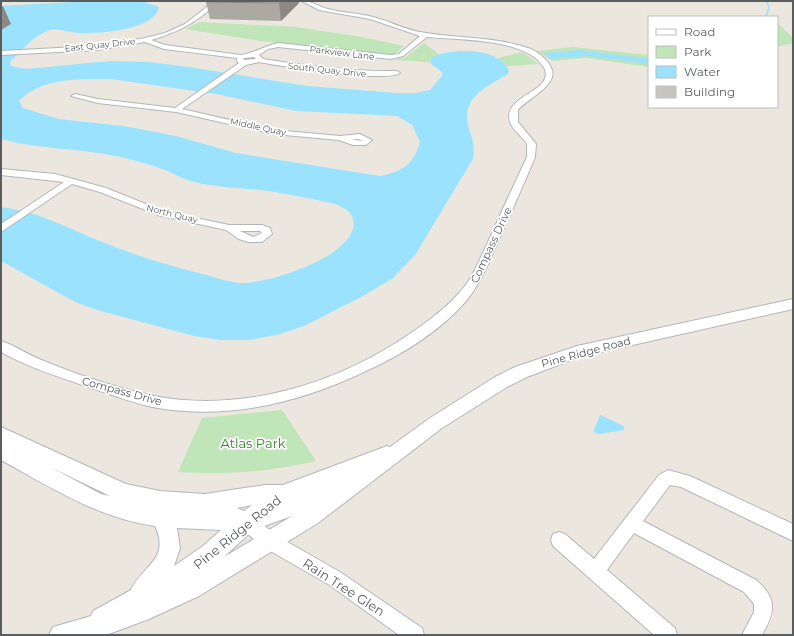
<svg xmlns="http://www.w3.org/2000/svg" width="794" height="636" font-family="Montserrat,sans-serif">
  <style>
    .green { fill: #bfe5b9 }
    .water { fill: #9be2ff; fill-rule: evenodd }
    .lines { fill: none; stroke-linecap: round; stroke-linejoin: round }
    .stream { stroke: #9be2ff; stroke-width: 1.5 }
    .minor-casing { stroke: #b2b6ba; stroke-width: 2 }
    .tertiary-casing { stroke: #b2b6ba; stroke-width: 2 }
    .minor { fill: #fff; fill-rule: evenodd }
    .tertiary { fill: #fff; fill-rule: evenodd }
    .wall { fill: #aca9a3 }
    .shaded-wall { fill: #8c8985 }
    .building { fill: #c8c4be; stroke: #8c8985 }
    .labels { text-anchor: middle; stroke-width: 3.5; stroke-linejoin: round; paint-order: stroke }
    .far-street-label { font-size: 9px; fill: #585d60; stroke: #fff }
    .street-label { font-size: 11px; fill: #585d60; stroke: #fff }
    .near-park-label { font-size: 13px; fill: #3a8532; stroke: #fff }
    .near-street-label { font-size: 13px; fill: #585d60; stroke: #fff }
  </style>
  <rect width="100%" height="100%" fill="#ece7de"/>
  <path class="green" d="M 200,22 L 296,27 L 362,37 L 404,46 L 394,55 L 261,41 L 185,29 Z
    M 777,22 L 793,38 L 793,43 L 777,47 Z
    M 424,43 L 439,54 L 432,57 L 430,62 L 394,60 L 406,57 Z
    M 573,47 L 649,55 L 649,67 L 585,58 L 553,61 L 537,51 Z
    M 522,52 L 539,64 L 507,66 L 498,58 Z
    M 282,410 L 316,461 C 268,472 228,475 178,472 L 202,418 Z"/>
  <path class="water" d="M 91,1 L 141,1 L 159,7 C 155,30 99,34 80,33 C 72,33 57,28 50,30 C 33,36 22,50 10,62 L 11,66 L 26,69 L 109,61 L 149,62 L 189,67 L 307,86 L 397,93 L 415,93 L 430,90 L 442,76 L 442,72 L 430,63 L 432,57 C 453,48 497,47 509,70 L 508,74 C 485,88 460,97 469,129 C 473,140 475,147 473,159 L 415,255 L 393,278 L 365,295 L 304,326 L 280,334 L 250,340 L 221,340 L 194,336 L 97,310 L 75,302 L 1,261 L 1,207 C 41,212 69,229 105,243 C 137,256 170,266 203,274 C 215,277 228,282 240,283 C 267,285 362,254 353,219 C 350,208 336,204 326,202 C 307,198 288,194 269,191 C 243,188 216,188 190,181 C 182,178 174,174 165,170 C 148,164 129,158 110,155 C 74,148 37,149 1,139 L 1,6 ZM 111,79 L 216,94 L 296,111 L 397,116 L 412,125 L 420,142 C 414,164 402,172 380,176 L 236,153 L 176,136 L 124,126 L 59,119 L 23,108 L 19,101 C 42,77 80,79 111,79 Z
    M 581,50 L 649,59 L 649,64 L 588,56 L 550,59 L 543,53 Z
    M 600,415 L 624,426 L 624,430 L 598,434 L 593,432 Z"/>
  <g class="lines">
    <path class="stream" d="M 766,1 L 769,7 L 766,17"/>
    <defs>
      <path id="minor" d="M 302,1 C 312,1 319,7 328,9 C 343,13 359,13 373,17 C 389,21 403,29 420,32 C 457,39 495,36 531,49 C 540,53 549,61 552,70 C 557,86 527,99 518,110 L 518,122 L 536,144 L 535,157 C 524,184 512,210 500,237 C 490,259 482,282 466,301 C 440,331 403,354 368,370 C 302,402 231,420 158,408 C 135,404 113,395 91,388 C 60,377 29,368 1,352 L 1,341 C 14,345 27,354 39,359 C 75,374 117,388 154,396 C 242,413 336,384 408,335 C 429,321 449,306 465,286 C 475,273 481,256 489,240 C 501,212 514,185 527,157 L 527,144 C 522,135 509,129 509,116 C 510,99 534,94 543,82 C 546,78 547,73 544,68 C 528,38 457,40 427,37 L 403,56 L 391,59 L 278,47 L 268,49 L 259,55 L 263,59 C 308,66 352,72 397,71 L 400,73 C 387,83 280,66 259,62 L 246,65 L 182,109 L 274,130 L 340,136 L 360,134 L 372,140 L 366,145 L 353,145 L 339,140 L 274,134 L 176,112 L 98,103 L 71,96 L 75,94 L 98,99 L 175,108 L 239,63 L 237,61 L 237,58 L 164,49 L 145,42 L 97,50 L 1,55 L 1,51 L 97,46 L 145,38 L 165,33 L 185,24 L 213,2 L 215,5 C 194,24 178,32 151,40 L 165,45 L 241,55 C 254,53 265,46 278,43 L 391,55 L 399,54 L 420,36 L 370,19 L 319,10 ZM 254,57 L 256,59 L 243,60 L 244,58 ZM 351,139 L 359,139 L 363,141 Z
        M 1,169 L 55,174 L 106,188 L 163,211 L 229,225 L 262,225 L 270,228 L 272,234 L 262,242 L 248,242 L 239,239 L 226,230 L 158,215 L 100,192 L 72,184 L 1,232 L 1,224 L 64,182 L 1,175 ZM 240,231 L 260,231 L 262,233 L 253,237 Z
        M 668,470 L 690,476 L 793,524 L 793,541 L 681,487 L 670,485 L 643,521 L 756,580 C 778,599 775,612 762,635 L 742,635 L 754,612 L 754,604 L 744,592 L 634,533 L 607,570 L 675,628 L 677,635 L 654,635 L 553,546 L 551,540 L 553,534 L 559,532 L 565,534 L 594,559 L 659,475 Z
        M 246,514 L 252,516 L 277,536 L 340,572 L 422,628 L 424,635 L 399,635 L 328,584 L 265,548 L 240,528 L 238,522 L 240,516 Z"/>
      <path id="tertiary" d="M 793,299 L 793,309 L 579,357 L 527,377 L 507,387 L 442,428 L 318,523 L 199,596 L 149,619 L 106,635 L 49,635 L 53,627 L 91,616 L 93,611 L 131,590 C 141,566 171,560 155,526 C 98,518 50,487 1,460 L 1,427 L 126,484 L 160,491 L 205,494 L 265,485 L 283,485 L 387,446 L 390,447 L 430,418 L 495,377 L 515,367 L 577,346 ZM 50,467 L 110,496 L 101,494 ZM 252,505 L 244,511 L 237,508 ZM 292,516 L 224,557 L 253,530 ZM 177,528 L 221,530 L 203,546 L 174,566 L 180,548 Z"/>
    </defs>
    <use href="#minor" class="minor-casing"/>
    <use href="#tertiary" class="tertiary-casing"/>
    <use href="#minor" class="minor"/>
    <use href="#tertiary" class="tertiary"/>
  </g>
  <path class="wall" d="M 207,1 L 298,1 L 299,3 L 281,21 L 210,19 L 206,2 Z"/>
  <path class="shaded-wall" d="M 281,1 L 298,1 L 299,3 L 281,21 L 279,3 Z
    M 3,6 L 11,24 L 1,30 L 1,7 Z"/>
  <path class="building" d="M 207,1 L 281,1 L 279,3 L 206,2 Z"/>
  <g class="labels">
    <g class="far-street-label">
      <text transform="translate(100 45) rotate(-6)" y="3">East Quay Drive</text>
      <text transform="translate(342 53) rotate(7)" y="3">Parkview Lane</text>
      <text transform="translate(327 70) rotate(6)" y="3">South Quay Drive</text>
      <text transform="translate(258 127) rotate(12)" y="3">Middle Quay</text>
      <text transform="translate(172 214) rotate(14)" y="3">North Quay</text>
    </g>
    <g class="street-label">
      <text transform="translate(491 245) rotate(-65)" y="4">Compass Drive</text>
      <text transform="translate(586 352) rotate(-15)" y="4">Pine Ridge Road</text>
      <text transform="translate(122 391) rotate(15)" y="4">Compass Drive</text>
    </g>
    <g class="near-park-label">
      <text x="253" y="448">Atlas Park</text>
    </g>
    <g class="near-street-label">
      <text transform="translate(237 532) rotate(-39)" y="5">Pine Ridge Road</text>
      <text transform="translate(344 587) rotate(33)" y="5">Rain Tree Glen</text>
    </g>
  </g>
  <rect width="794" height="636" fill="none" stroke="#585d60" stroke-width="4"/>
  <rect x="648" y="16" width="130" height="92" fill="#ffffff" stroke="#bcbebf"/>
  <rect x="656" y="29" width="20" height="6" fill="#ffffff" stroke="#bcbebf"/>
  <text x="684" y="36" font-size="12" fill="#585d60">Road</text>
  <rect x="656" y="46" width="20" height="12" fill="#bfe5b9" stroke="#bcbebf"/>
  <text x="684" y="56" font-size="12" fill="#585d60">Park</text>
  <rect x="656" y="66" width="20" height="12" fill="#9be2ff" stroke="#bcbebf"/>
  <text x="684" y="76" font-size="12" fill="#585d60">Water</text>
  <rect x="656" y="86" width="20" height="12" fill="#c8c4be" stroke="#bcbebf"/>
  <text x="684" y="96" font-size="12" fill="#585d60">Building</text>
</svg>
